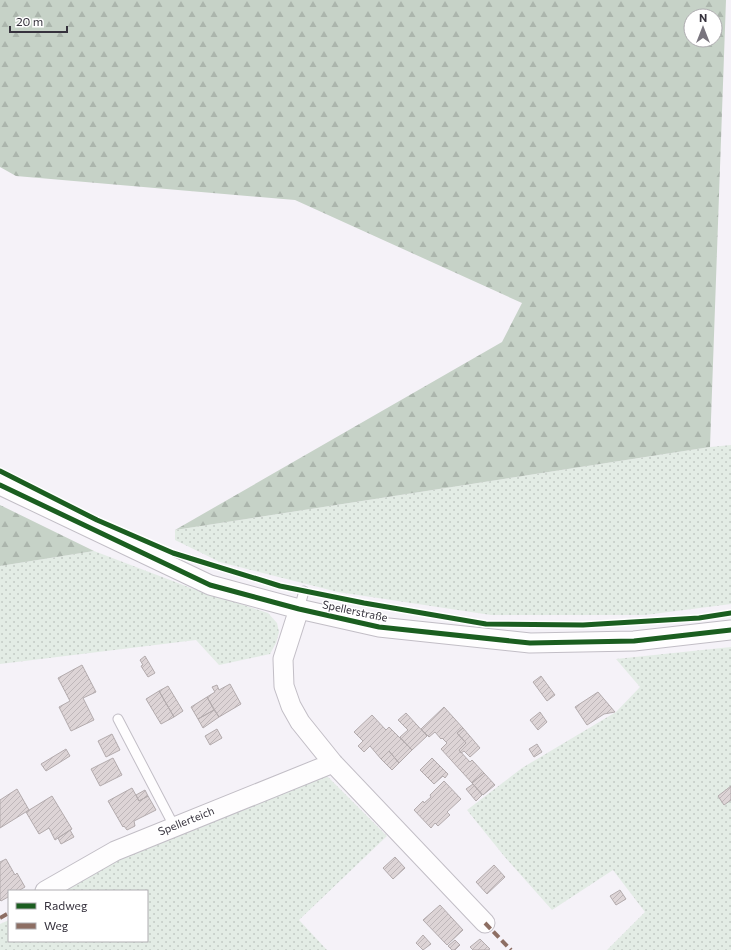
<svg xmlns="http://www.w3.org/2000/svg" width="731" height="950" font-family="Commissioner,sans-serif">
  <style>
    .grass { fill: url(#grass-dots) }
    .forest { fill: url(#forest-firs); fill-rule: evenodd }
    .building { fill: url(#building-hatch); stroke: #b3abad }
    .lines { fill: none; stroke-linecap: round; stroke-linejoin: round }
    .lane-casing { stroke: #c2bec6; stroke-width: 11 }
    .street-casing { stroke: #c2bec6; stroke-width: 21 }
    .lane { stroke: #fefdfe; stroke-width: 9 }
    .street { stroke: #fefdfe; stroke-width: 19 }
    .quiet { stroke: #8d6e63; stroke-width: 4; stroke-dasharray: 8 4; stroke-linecap: butt }
    .cycleway-casing { stroke: #fff; stroke-width: 8 }
    .cycleway { stroke: #1b5e20; stroke-width: 5 }
    .labels { text-anchor: middle; stroke-width: 3; stroke-linejoin: round; paint-order: stroke }
    .street-label { font-size: 11px; fill: #36323d; stroke: #fff }
  </style>
  <defs>
    <pattern id="grass-dots" width="8" height="8" patternUnits="userSpaceOnUse"><rect width="8" height="8" fill="#e3ece5"/><path d="M2 2h.1M6 6h.1" fill="none" stroke="#c3cbc5" stroke-width="1.8" stroke-linecap="round"/></pattern>
    <pattern id="forest-firs" width="22" height="20" patternUnits="userSpaceOnUse"><rect width="22" height="20" fill="#c6d2c7"/><path d="M5 1l3.5 6h-7zM16 11l3.5 6h-7z" fill="#abb5ac"/></pattern>
    <pattern id="building-hatch" width="6" height="6" patternUnits="userSpaceOnUse"><rect width="6" height="6" fill="#ddd4d6"/><path d="M-1 1l2-2M0 6l6-6M5 7l2-2" fill="none" stroke="#beb6b9"/></pattern>
  </defs>
  <rect width="100%" height="100%" fill="#f5f2f8"/>
  <path class="grass" d="M 731,445 L 731,604 L 645,615 L 491,615 L 338,592 L 220,562 L 175,540 L 175,530 L 710,447 Z
    M 94,551 L 191,588 L 268,613 L 277,623 L 279,632 L 276,643 L 270,654 L 219,665 L 196,640 L 0,664 L 0,566 Z
    M 731,647 L 731,950 L 607,950 L 645,912 L 613,870 L 552,910 L 504,856 L 467,810 L 522,768 L 616,712 L 640,687 L 616,659 Z
    M 327,776 L 387,836 L 299,920 L 327,950 L 0,950 L 0,924 L 9,920 L 9,941 L 147,941 L 147,891 L 61,891 L 132,851 Z"/>
  <path class="forest" d="M 0,0 L 726,0 L 710,447 L 175,530 L 502,342 L 522,303 L 295,200 L 16,176 L 0,167 ZM 691,16 L 715,16 L 715,40 L 691,40 Z
    M 0,505 L 94,551 L 0,566 Z"/>
  <path class="building" d="M 145,656 L 155,673 L 148,677 L 141,666 L 143,665 L 140,660 Z
    M 82,665 L 96,692 L 83,698 L 94,720 L 71,731 L 59,707 L 70,701 L 58,678 Z
    M 541,676 L 555,695 L 547,701 L 533,682 Z
    M 230,684 L 241,704 L 219,717 L 207,697 L 215,692 L 212,687 L 217,685 L 219,690 Z
    M 168,686 L 183,711 L 174,717 L 159,691 Z
    M 159,691 L 174,717 L 161,724 L 146,699 Z
    M 598,692 L 615,712 L 604,714 L 587,725 L 575,707 Z
    M 207,697 L 214,710 L 198,719 L 191,707 Z
    M 444,707 L 463,728 L 457,733 L 466,743 L 459,750 L 470,762 L 472,760 L 484,773 L 472,783 L 441,749 L 447,743 L 442,738 L 441,739 L 435,732 L 429,737 L 421,729 Z
    M 214,710 L 219,717 L 203,728 L 198,719 Z
    M 540,712 L 547,722 L 538,730 L 530,720 Z
    M 406,713 L 427,736 L 412,750 L 400,737 L 408,730 L 398,720 Z
    M 372,715 L 386,730 L 389,727 L 412,750 L 399,763 L 389,751 L 381,759 L 370,746 L 364,752 L 358,746 L 363,741 L 354,732 Z
    M 463,728 L 480,748 L 470,757 L 464,751 L 461,753 L 459,750 L 466,743 L 457,733 Z
    M 217,729 L 222,738 L 210,745 L 205,736 Z
    M 112,734 L 120,750 L 106,757 L 98,741 Z
    M 537,744 L 542,752 L 534,757 L 529,749 Z
    M 66,749 L 70,756 L 46,771 L 41,764 Z
    M 389,751 L 399,763 L 392,770 L 381,759 Z
    M 113,758 L 122,775 L 100,786 L 91,769 Z
    M 432,758 L 440,766 L 428,778 L 420,770 Z
    M 440,766 L 448,774 L 445,778 L 443,776 L 434,784 L 428,778 Z
    M 484,773 L 495,785 L 483,795 L 472,783 Z
    M 444,781 L 461,799 L 447,812 L 450,815 L 438,826 L 435,823 L 431,828 L 414,810 L 423,801 L 424,803 L 431,797 L 430,795 Z
    M 473,784 L 482,795 L 476,801 L 466,789 Z
    M 731,786 L 731,800 L 724,805 L 718,796 Z
    M 132,788 L 139,801 L 148,796 L 156,810 L 134,821 L 135,826 L 127,830 L 124,826 L 123,827 L 108,801 Z
    M 17,789 L 29,810 L 0,828 L 0,800 Z
    M 145,790 L 148,796 L 139,801 L 136,795 Z
    M 52,796 L 72,829 L 55,840 L 49,828 L 39,834 L 26,812 Z
    M 70,830 L 74,837 L 61,844 L 58,838 Z
    M 395,857 L 405,868 L 393,879 L 383,868 Z
    M 6,859 L 15,875 L 17,873 L 25,887 L 18,891 L 9,891 L 9,898 L 8,897 L 1,901 L 0,900 L 0,862 Z
    M 494,865 L 505,877 L 487,894 L 476,882 Z
    M 620,890 L 626,899 L 616,905 L 610,896 Z
    M 440,905 L 463,930 L 447,945 L 423,920 Z
    M 423,935 L 431,944 L 423,950 L 416,943 Z
    M 480,939 L 490,949 L 488,950 L 473,950 L 470,947 Z
    M 455,940 L 460,945 L 455,950 L 452,950 L 448,946 Z"/>
  <g class="lines">
    <defs>
      <path id="lane" d="M 299,609 L 304,591
        M 118,719 L 174,826"/>
      <path id="street" d="M 0,485 L 210,585 L 299,609 L 379,627 L 530,643 L 634,641 L 731,630
        M 299,609 L 283,659 L 284,686 L 291,706 L 300,722 L 333,763 L 485,923
        M 45,891 L 115,851 L 333,763"/>
    </defs>
    <use href="#lane" class="lane-casing"/>
    <use href="#street" class="street-casing"/>
    <use href="#lane" class="lane"/>
    <use href="#street" class="street"/>
    <path class="quiet" d="M 0,918 L 9,913
      M 485,923 L 511,950"/>
    <defs>
      <path id="cycleway" d="M 0,471 L 97,520 L 173,553 L 280,586 L 364,603 L 486,624 L 583,625 L 699,618 L 731,613
        M 0,485 L 210,585 L 299,609 L 379,627 L 530,643 L 634,641 L 731,630"/>
    </defs>
    <use href="#cycleway" class="cycleway-casing"/>
    <use href="#cycleway" class="cycleway"/>
  </g>
  <g class="labels">
    <g class="street-label">
      <text transform="translate(355 611) rotate(12)" y="4">Spellerstraße</text>
      <text transform="translate(186 821) rotate(-22)" y="4">Spellerteich</text>
    </g>
  </g>
  <rect x="8" y="890" width="140" height="52" fill="#ffffff" stroke="#afadb1"/>
  <rect x="16" y="903" width="20" height="6" fill="#1b5e20" stroke="#afadb1"/>
  <text x="44" y="910" font-size="12" fill="#36323d">Radweg</text>
  <rect x="16" y="923" width="20" height="6" fill="#8d6e63" stroke="#afadb1"/>
  <text x="44" y="930" font-size="12" fill="#36323d">Weg</text>
  <g transform="translate(703 28)"><circle r="19" fill="#ffffff" stroke="#afadb1"/>
  <path d="M0-3L7 15L0 10L-7 15Z" fill="#79757e"/>
  <text y="-6" font-size="11" font-weight="bold" text-anchor="middle" fill="#36323d">N</text>
  </g>
  <path d="M10 26v6h57v-6" fill="none" stroke="#36323d" stroke-width="2"/>
  <text x="16" y="26" font-size="12" fill="#36323d" stroke="#ffffff" stroke-width="3" paint-order="stroke">20 m</text>
</svg>
